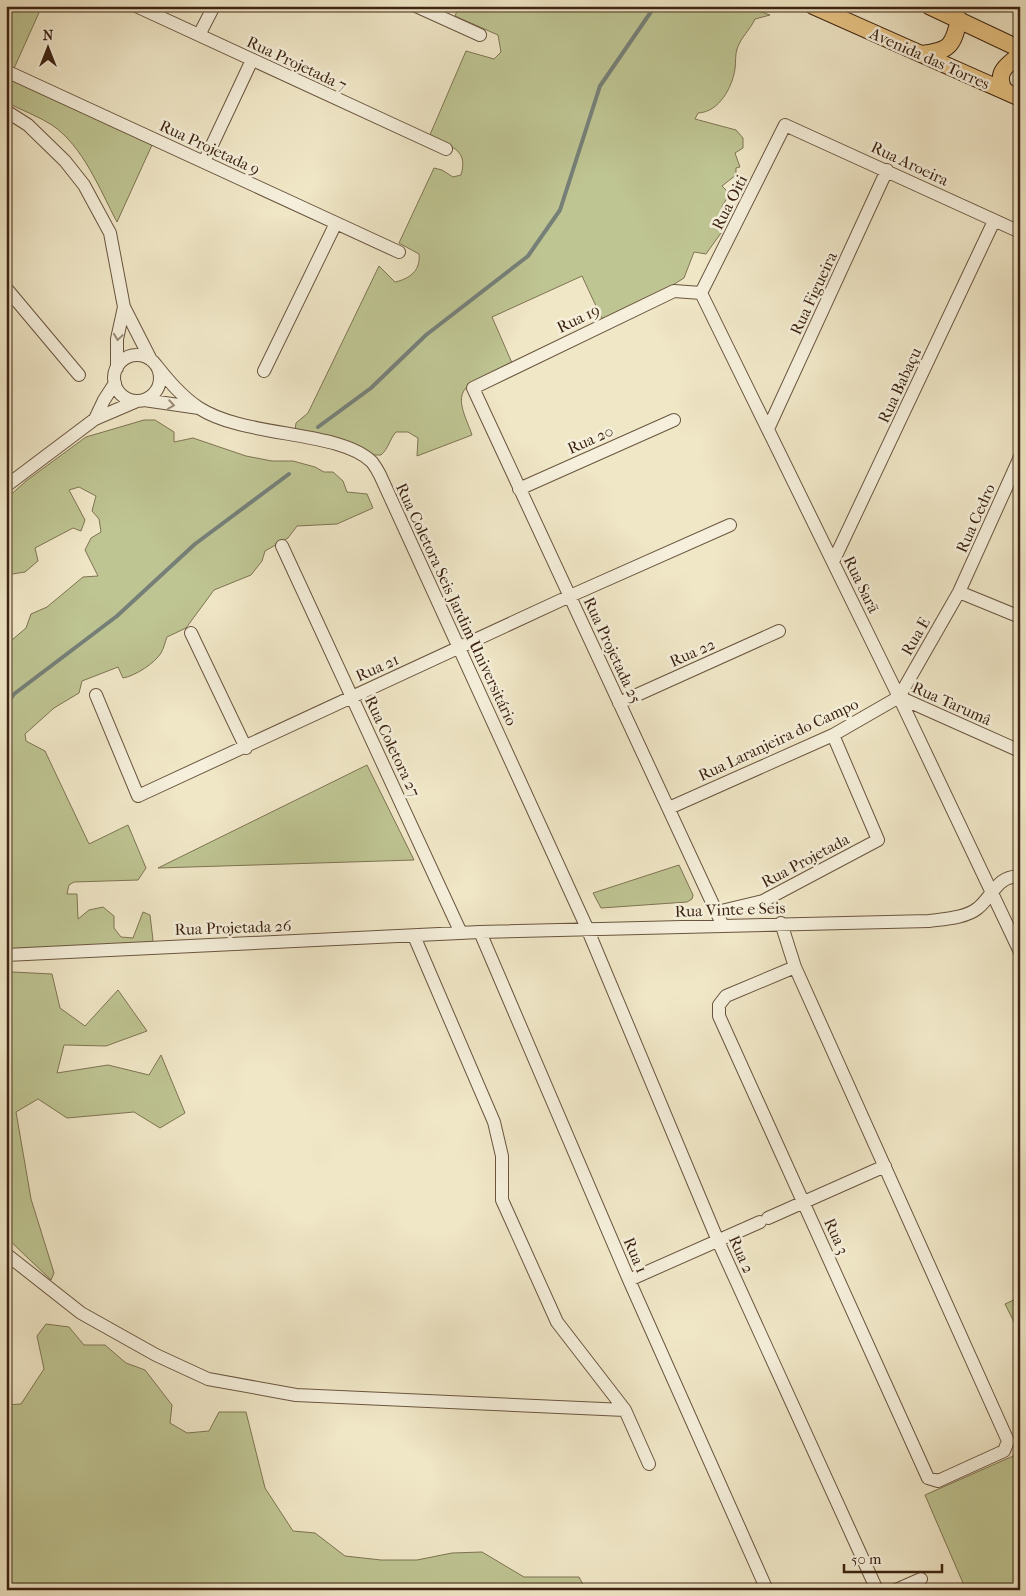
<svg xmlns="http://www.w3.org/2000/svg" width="1026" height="1596" font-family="'IM FELL French Canon',serif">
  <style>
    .green { fill: #bec492; stroke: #7e7452 }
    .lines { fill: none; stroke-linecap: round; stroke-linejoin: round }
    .stream { stroke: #768078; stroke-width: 4 }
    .minor-casing { stroke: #6a553f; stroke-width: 14 }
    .major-casing { stroke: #3d2412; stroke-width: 18 }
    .minor { stroke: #f5efdb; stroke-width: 12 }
    .major { stroke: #e8c484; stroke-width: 16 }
    .oneway { stroke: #998a76 }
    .labels { text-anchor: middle; stroke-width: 5; stroke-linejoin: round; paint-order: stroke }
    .street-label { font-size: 16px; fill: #3d2412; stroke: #f5efdb }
  </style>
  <rect width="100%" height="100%" fill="#f0e7c7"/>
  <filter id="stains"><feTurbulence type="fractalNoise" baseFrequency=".004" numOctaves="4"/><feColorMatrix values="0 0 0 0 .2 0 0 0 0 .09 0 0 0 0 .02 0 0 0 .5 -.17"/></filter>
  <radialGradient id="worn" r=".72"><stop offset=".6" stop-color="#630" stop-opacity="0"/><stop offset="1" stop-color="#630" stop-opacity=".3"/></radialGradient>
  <path class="green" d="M 6,6 L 42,6 L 11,75 L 6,73 Z
    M 459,6 L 744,6 L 770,15 L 755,19 C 750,30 741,37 737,49 C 735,55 736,62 735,69 C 732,88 719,112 698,113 L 695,119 L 736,130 L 743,138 L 743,148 L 735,153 L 740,167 L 736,168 L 736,175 L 722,186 L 730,194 L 722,206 L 727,218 L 721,233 L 706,254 L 694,252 L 684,278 L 660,293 L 602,319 L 582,276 L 492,317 L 512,363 L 467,387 C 454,399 467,419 472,435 L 417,456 L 418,438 L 408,432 L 396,432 C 389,440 389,448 381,455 L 371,455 L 295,431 L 296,423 L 308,413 L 379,266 L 395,282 C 409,279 421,271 419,254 L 399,243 L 434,168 L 442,170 L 453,177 L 461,175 C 469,148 449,146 429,137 L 466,51 L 494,59 L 501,52 L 498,35 L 455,16 Z
    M 6,78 L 152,145 L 117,222 C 100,190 83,146 52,125 C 38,116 21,110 6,102 Z
    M 144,420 L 155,420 L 174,432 L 174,442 L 193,438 L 246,456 L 272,461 L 293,461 L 315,467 L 324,472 L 333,472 L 343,481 L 347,492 L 367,494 L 373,508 L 337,524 L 297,526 L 288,538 L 265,551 L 262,561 L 251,575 L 214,590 L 186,628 L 167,637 C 165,642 164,648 161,653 C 155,663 135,676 123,678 L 118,667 L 82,681 L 79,693 L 54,708 L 25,734 L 26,741 L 45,751 L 89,844 L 128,825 L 146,868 L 138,880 L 74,882 L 69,885 L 67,894 L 77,894 L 78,919 L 89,910 L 103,907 L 114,916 L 114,928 L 121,937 L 133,938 L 143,912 L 150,915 L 153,940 L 149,946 L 6,953 L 6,645 L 26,628 L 31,614 L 47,607 L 83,577 L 98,576 L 85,550 L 91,538 L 101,532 L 99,519 L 92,511 L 96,496 L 79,487 L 69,490 L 85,520 L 81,531 L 73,528 L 35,548 L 38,561 L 25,572 L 6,575 L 6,499 L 26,481 L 86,437 Z
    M 367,765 L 414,860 L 158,868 Z
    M 679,865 L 693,895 L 692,899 L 687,902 L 601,908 L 593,893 Z
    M 12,972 L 52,974 L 60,1008 L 85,1026 L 118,990 L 147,1031 L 106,1046 L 64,1045 L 57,1073 L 108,1065 L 149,1075 L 161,1055 L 185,1113 L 160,1128 L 134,1112 L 67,1118 L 38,1099 L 16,1112 L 31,1199 L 54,1273 L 51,1280 L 6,1237 L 6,982 Z
    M 1020,1297 L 1020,1334 L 1005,1304 Z
    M 46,1324 L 69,1327 L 84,1345 L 105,1345 L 126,1363 L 145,1370 L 172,1405 L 170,1423 L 187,1433 L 209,1431 L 219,1412 L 246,1412 L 265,1488 L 293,1531 L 315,1533 L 345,1556 L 381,1560 L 417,1560 L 452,1553 L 482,1552 L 524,1577 L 579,1577 L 586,1590 L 6,1590 L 6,1405 L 21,1404 L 44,1369 L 37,1336 Z
    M 1020,1453 L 1020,1590 L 966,1590 L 925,1495 Z"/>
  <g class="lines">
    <path class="stream" d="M 318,427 L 371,388 L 426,335 L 528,256 L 560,210 L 600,86 L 655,6
      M 6,705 L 14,694 L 117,616 L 195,544 L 289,474"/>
    <defs>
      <path id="minor" d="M 136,6 L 446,149
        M 416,6 L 480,35
        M 199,35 L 214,6
        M 6,71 L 399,252
        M 6,111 L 28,125 L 65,161 L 84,185 L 110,233 L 124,307 L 151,360
        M 204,162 L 252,60
        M 6,288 L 79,375
        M 701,293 L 674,291 L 473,388 L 723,926
        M 701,293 L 899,697 L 1020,952
        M 701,293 L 785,125 L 1020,232
        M114 378a23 23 0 1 1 46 0a23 23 0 1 1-46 0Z
        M 156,365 C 168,380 182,397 199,408 C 245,438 340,430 372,462 C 375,466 378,471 380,475 L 587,928 L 718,1241 L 877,1590
        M 117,368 L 117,339 L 124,307
        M 264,371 L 336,223
        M 144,400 L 199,408
        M 95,419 L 104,400 L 115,383
        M 768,429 L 887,170
        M 6,486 L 95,419 L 137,401
        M 519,489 L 674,420
        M 282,546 L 461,933
        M 833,562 L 994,221
        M 959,592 L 1020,617
        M 191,633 L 246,748
        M 96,695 L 138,796 L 570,596 L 730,525
        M 899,697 L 959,592 L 1020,457
        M 899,697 L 1020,751
        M 619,703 L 779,631
        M 669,808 L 833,735 L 899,697
        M 717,912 L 763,901 L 878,840 L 833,735
        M 781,923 L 795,967 L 1008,1441 L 1004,1451 L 938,1481 L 928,1478 L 719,1016 L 719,1005 L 726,996 L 795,967
        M 480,932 L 629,1280 L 767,1590
        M 414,936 L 494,1122 L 502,1156 L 502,1200 L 557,1322 L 625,1410 L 649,1464
        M 6,955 L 480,932 L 929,921 C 944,919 966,918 978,908 C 992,897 998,874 1020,877
        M 768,1218 L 885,1166
        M 6,1254 L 81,1313 L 156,1355 L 208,1379 L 296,1395 L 625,1410
        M 629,1280 L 760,1222
        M 896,1590 L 921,1579"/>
      <path id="major" d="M 813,6 L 1020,98
        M 929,6 L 1020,49
        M 921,54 C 949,51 953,47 959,19
        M 1005,91 C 994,74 1006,65 1020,55"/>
    </defs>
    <use href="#minor" class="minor-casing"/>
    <use href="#major" class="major-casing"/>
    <use href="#minor" class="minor"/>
    <use href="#major" class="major"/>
  </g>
  <defs><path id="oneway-chevron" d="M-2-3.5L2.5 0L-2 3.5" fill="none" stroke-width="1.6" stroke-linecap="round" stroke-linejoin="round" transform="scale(1.25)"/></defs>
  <g class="oneway">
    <use href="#oneway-chevron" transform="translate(118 337) rotate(98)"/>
    <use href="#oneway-chevron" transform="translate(171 405) rotate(9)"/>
  </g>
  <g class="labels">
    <g class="street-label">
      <text transform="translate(930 58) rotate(24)" y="6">Avenida das Torres</text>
      <text transform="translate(297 63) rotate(25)" y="6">Rua Projetada 7</text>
      <text transform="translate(210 147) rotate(25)" y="6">Rua Projetada 9</text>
      <text transform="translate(910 163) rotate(25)" y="6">Rua Aroeira</text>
      <text transform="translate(729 202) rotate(-63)" y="6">Rua Oiti</text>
      <text transform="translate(813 293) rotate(-65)" y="6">Rua Figueira</text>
      <text transform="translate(578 318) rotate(-26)" y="6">Rua 19</text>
      <text transform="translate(899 385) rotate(-65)" y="6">Rua Babaçu</text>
      <text transform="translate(590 439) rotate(-24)" y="6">Rua 20</text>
      <text transform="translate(975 518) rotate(-66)" y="6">Rua Cedro</text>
      <text transform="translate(862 584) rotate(64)" y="6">Rua Sarã</text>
      <text transform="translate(457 604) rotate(65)" y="6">Rua Coletora Seis Jardim Universitário</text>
      <text transform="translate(915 636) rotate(-60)" y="6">Rua E</text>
      <text transform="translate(613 650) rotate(65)" y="6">Rua Projetada 25</text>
      <text transform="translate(692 652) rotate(-24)" y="6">Rua 22</text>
      <text transform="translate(377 667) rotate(-24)" y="6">Rua 21</text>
      <text transform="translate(952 703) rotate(24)" y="6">Rua Tarumâ</text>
      <text transform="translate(778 739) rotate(-25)" y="6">Rua Laranjeira do Campo</text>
      <text transform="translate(393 746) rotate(65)" y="6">Rua Coletora 27</text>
      <text transform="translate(805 860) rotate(-28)" y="6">Rua Projetada</text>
      <text transform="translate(730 909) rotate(-2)" y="6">Rua Vinte e Seis</text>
      <text transform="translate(233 927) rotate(-2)" y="6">Rua Projetada 26</text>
      <text transform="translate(837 1236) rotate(66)" y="6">Rua 3</text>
      <text transform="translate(742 1254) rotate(66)" y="6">Rua 2</text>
      <text transform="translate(636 1255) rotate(67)" y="6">Rua 1</text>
    </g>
  </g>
  <rect width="1026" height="1596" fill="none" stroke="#f0e7c7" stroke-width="25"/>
  <rect x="8" y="8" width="1011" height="1581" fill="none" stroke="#3d2412" stroke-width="2.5"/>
  <rect x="12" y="12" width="1001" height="1571" fill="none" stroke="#3d2412"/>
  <g transform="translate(48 48)" stroke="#f5efdb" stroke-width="4" paint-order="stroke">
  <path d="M0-4L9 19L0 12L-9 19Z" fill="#3d2412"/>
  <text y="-8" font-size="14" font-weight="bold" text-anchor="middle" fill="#3d2412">N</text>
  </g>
  <path d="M844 1564v8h98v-8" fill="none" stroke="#3d2412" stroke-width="2.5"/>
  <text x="851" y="1564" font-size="15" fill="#3d2412" stroke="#f5efdb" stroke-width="4" paint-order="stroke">50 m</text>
  <rect width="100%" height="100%" filter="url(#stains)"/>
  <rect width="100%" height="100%" fill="url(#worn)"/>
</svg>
